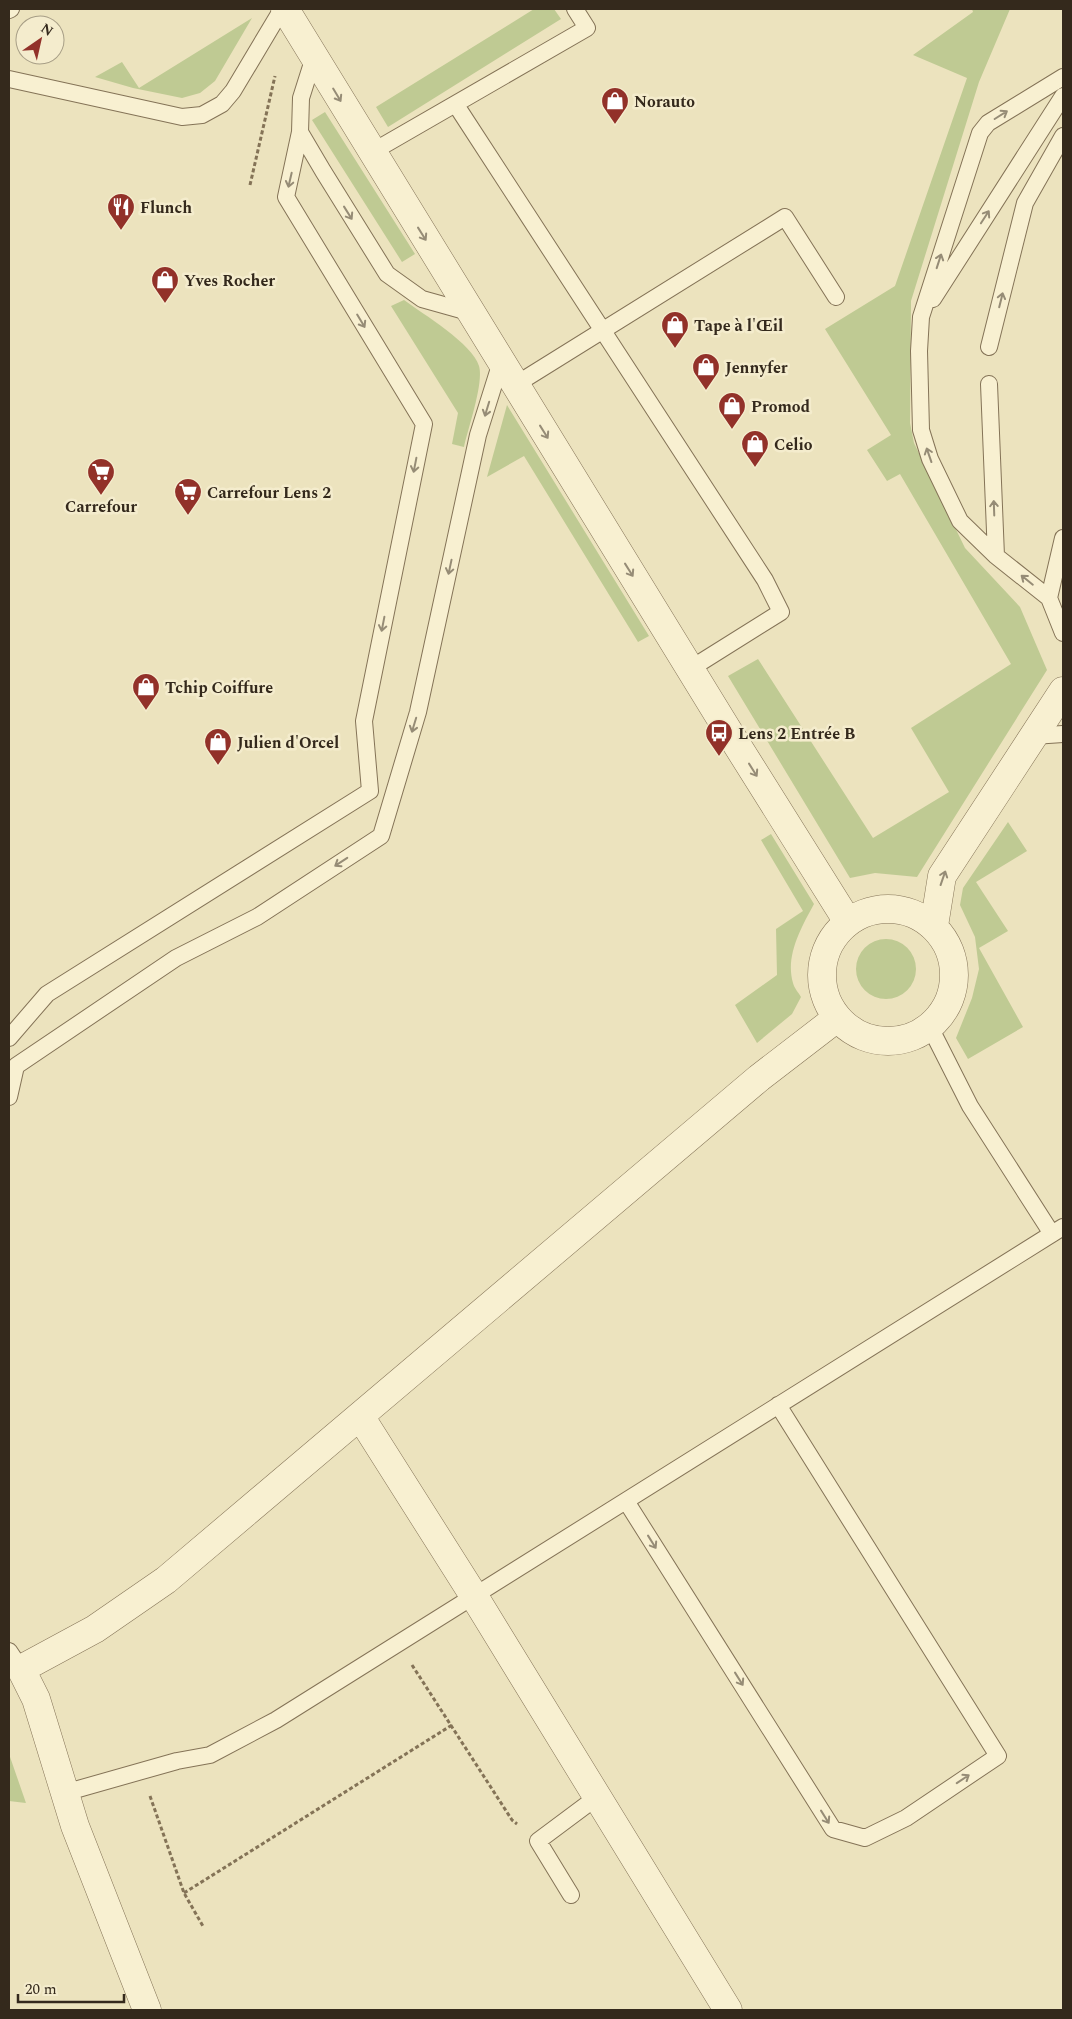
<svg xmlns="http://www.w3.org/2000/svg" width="1072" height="2019" font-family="Spectral,serif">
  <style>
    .green { fill: #bfca93 }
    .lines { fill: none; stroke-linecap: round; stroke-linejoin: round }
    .lane-casing { stroke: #847357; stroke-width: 18 }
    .street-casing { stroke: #847357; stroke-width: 29 }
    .path { stroke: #847357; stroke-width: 3; stroke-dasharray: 4 2.5; stroke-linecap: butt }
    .lane { stroke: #f8f0d1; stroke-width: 16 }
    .street { stroke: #f8f0d1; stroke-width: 28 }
    .oneway { stroke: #968c76 }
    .labels { text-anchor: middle; stroke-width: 5; stroke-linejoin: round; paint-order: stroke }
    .poi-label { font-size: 16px; font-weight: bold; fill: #34291c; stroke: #f4eccd; text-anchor: start }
  </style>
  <rect width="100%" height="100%" fill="#ece3be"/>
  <path class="green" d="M 534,9 L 554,9 L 561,19 L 388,127 L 376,107 Z
    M 972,9 L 1010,9 L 979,82 L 911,301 L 910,423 L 914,443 L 965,548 L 1020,607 L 1047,670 L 917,877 L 875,873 L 850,878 L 728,676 L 758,659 L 873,838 L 949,792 L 911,728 L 1011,664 L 900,474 L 887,481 L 867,450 L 891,435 L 825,329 L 895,286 L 967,78 L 913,55 L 973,12 Z
    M 252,18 L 215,81 L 200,93 L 182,98 L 133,88 L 95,77 L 122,62 L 139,88 Z
    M 325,112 L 415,254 L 402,262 L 312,120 Z
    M 404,300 C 423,314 473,344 479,366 C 484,383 468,428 464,447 L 452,444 L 458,413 L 391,306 Z
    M 507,405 L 649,636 L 638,642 L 524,456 L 487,477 Z
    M 1008,822 L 1027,851 L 976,882 L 1008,931 L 979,948 L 1023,1027 L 968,1059 L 956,1038 L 972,998 L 979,969 L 975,937 L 960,905 L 963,888 Z
    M 771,834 L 814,904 C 801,928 785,956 793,983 C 794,988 799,993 801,997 L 792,1014 L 757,1043 L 735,1005 L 777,975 L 776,929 L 803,911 L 761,840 Z
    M856 969a30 30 0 1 1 60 0a30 30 0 1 1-60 0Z
    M 9,1754 L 26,1803 L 9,1801 Z"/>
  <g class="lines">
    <defs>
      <path id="lane" d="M 9,10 L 11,9
        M 314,57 L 301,98 L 300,132 L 323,171 L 387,274 L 422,299 L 472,313
        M 1063,77 L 988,123 L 980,133 L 921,317 L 919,351 L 921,430 L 930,459 L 960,521 L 996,556 L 1049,598 L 1063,633
        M 9,79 L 182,117 L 202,115 L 222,104 L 233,91 L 282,9
        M 456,105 L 765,580 L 781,612 L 690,669
        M 372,152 L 587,28 L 575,9
        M 933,299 L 1063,96
        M 989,347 L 1025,203 L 1063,136
        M 989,384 L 996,556
        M 515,385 L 785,217 L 836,297
        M 1049,598 L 1063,538
        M 1033,736 L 1063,734
        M 930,1027 L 970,1106 L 1052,1234
        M 9,1038 L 47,994 L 370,791 L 364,721 L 424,424 L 286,197 L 300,132
        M 9,1097 L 16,1066 L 176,958 L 257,917 L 381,836 L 418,712 L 478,435 L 501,362
        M 626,1501 L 833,1829 L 865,1838 L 906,1818 L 998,1756 L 778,1405
        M 9,1651 L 21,1669
        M 64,1793 L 177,1761 L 210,1755 L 276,1720 L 1063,1227
        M 571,1895 L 538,1841 L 597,1797"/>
      <path id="street" d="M 285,9 L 727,729 L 848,922
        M822 975a66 66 0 1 1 132 0a66 66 0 1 1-132 0Z
        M 934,926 L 942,876 L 1063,691
        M 360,1416 L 474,1596 L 728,2010
        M 147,2010 L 75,1826 L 36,1699 L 21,1669 L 95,1629 L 166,1580 L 759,1078 L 837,1018"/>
    </defs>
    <use href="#lane" class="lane-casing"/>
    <use href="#street" class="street-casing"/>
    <path class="path" d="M 250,185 L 275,76
      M 412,1665 L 512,1820 L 517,1824
      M 150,1796 L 184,1893 L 204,1928
      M 184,1893 L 452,1725"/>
    <use href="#lane" class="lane"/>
    <use href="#street" class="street"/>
  </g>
  <defs><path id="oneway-shaft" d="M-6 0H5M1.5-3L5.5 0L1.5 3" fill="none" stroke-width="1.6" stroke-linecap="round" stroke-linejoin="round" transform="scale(1.25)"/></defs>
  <g class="oneway">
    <use href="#oneway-shaft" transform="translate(337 95) rotate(59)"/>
    <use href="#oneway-shaft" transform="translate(1001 115) rotate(-32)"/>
    <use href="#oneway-shaft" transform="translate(290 180) rotate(103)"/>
    <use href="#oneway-shaft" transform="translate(348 213) rotate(58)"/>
    <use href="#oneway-shaft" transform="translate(985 217) rotate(-57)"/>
    <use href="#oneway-shaft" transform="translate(422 234) rotate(58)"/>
    <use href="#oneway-shaft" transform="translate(939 261) rotate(-72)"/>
    <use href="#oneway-shaft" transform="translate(1001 300) rotate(-76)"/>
    <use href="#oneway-shaft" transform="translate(361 321) rotate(59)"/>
    <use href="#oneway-shaft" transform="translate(487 409) rotate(107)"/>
    <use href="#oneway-shaft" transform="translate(544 432) rotate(58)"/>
    <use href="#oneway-shaft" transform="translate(929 455) rotate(-109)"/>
    <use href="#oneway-shaft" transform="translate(415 465) rotate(101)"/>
    <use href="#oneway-shaft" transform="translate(994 508) rotate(-92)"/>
    <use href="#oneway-shaft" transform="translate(450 567) rotate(102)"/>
    <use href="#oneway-shaft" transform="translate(629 570) rotate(58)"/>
    <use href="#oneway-shaft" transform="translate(1027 580) rotate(-141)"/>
    <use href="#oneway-shaft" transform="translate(383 624) rotate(101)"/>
    <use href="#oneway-shaft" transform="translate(414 725) rotate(107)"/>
    <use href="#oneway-shaft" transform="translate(753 770) rotate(58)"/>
    <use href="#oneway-shaft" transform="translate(341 862) rotate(147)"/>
    <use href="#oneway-shaft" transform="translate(943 878) rotate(-71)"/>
    <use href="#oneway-shaft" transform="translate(652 1542) rotate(58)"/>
    <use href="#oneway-shaft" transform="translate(739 1679) rotate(58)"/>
    <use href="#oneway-shaft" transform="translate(963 1779) rotate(-34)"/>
    <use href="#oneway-shaft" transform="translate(825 1817) rotate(58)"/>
  </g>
  <defs>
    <symbol id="shop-pin" viewBox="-11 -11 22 30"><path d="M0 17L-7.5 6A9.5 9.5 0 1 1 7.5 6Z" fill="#923129" stroke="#f4eccd"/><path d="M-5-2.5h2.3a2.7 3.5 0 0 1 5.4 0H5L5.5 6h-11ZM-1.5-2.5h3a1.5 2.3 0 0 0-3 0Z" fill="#fff"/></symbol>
    <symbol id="restaurant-pin" viewBox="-11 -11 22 30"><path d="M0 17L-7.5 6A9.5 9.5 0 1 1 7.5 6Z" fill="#923129" stroke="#f4eccd"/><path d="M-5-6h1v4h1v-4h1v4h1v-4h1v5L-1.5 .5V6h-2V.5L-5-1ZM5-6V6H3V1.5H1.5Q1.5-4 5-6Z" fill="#fff"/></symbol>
    <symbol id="supermarket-pin" viewBox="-11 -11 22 30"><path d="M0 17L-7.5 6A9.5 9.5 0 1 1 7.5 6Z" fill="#923129" stroke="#f4eccd"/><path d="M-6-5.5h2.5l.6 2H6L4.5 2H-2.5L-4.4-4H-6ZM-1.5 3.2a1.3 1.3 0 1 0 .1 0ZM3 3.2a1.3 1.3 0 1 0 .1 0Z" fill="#fff"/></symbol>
    <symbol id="bus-pin" viewBox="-11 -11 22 30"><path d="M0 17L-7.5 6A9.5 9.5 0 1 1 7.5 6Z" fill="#923129" stroke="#f4eccd"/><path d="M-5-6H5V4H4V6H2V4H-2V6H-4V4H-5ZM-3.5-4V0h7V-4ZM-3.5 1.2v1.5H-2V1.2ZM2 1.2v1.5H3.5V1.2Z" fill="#fff"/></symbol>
  </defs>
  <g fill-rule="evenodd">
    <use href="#shop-pin" x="599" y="85" width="32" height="43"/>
    <use href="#restaurant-pin" x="105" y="191" width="32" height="43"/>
    <use href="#shop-pin" x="149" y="264" width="32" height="43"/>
    <use href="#shop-pin" x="659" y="309" width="32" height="43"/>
    <use href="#shop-pin" x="690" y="351" width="32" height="43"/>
    <use href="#shop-pin" x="716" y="390" width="32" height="43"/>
    <use href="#shop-pin" x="739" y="428" width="32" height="43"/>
    <use href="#supermarket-pin" x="85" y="456" width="32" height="43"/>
    <use href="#supermarket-pin" x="172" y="476" width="32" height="43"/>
    <use href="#shop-pin" x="130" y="671" width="32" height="43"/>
    <use href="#bus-pin" x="703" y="717" width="32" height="43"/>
    <use href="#shop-pin" x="202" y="726" width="32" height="43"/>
  </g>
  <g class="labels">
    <g class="poi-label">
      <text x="634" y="107">Norauto</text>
      <text x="140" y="213">Flunch</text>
      <text x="184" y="286">Yves Rocher</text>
      <text x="694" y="331">Tape à l'Œil</text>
      <text x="725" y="373">Jennyfer</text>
      <text x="751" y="412">Promod</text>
      <text x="774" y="450">Celio</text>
      <text x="207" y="498">Carrefour Lens 2</text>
      <text x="101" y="512" text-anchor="middle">Carrefour</text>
      <text x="165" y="693">Tchip Coiffure</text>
      <text x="738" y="739">Lens 2 Entrée B</text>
      <text x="237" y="748">Julien d'Orcel</text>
    </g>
  </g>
  <rect width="1072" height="2019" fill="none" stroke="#34291c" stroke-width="20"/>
  <g transform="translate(40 40) rotate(34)"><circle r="24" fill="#f4eccd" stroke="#a79e86"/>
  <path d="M0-4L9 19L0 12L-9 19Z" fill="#923129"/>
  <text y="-8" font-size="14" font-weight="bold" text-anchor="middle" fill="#34291c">N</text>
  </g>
  <path d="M18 1994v8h106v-8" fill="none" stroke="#34291c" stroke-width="2.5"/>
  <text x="25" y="1994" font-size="15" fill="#34291c" stroke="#f4eccd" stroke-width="4" paint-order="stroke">20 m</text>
</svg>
